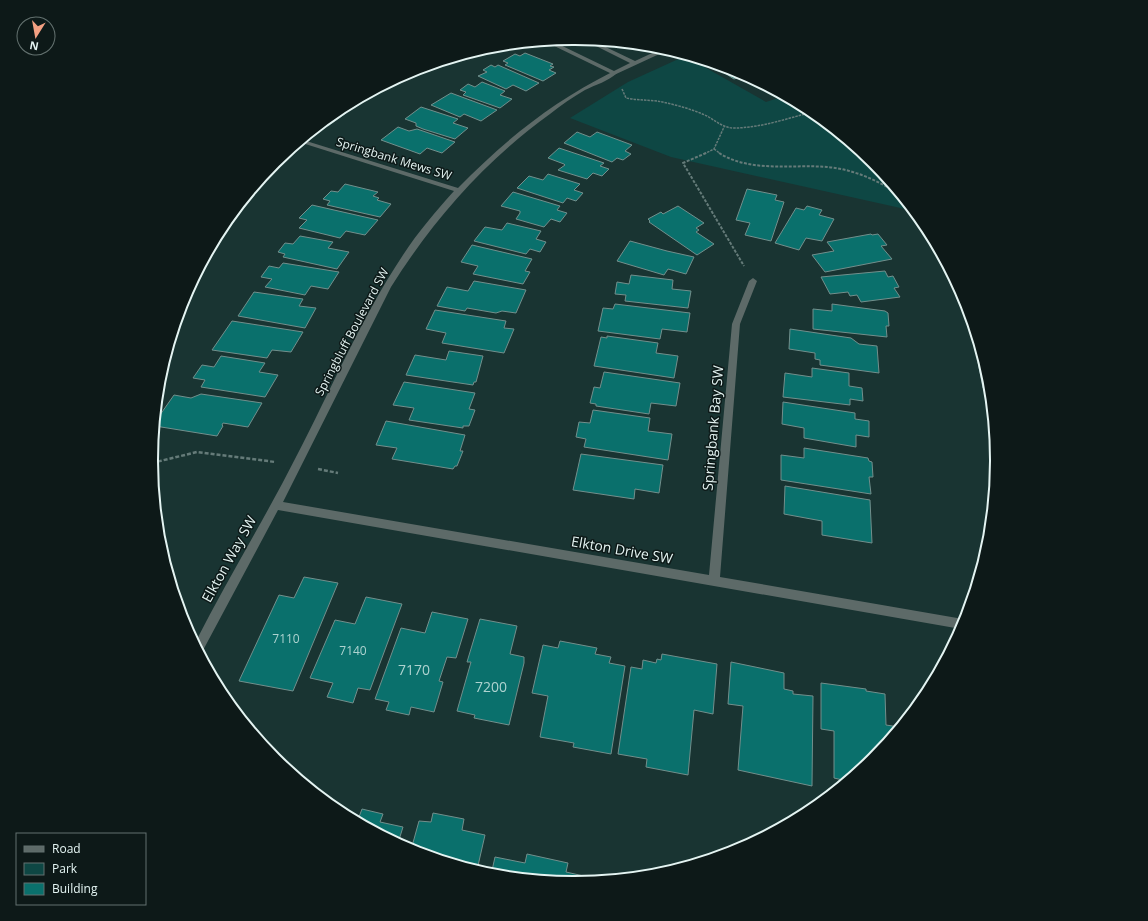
<svg xmlns="http://www.w3.org/2000/svg" width="1148" height="921" font-family="'Open Sans',sans-serif">
  <style>
    .green { fill: #0e4744 }
    .building { fill: #0a706c; stroke: #728f8c }
    .lines { fill: none; stroke-linecap: round; stroke-linejoin: round }
    .path-far2 { stroke: #657b79; stroke-width: 1.5; stroke-dasharray: 2.5 1; stroke-linecap: butt }
    .path-far1 { stroke: #657b79; stroke-width: 2; stroke-dasharray: 3 1.5; stroke-linecap: butt }
    .path { stroke: #657b79; stroke-width: 2.5; stroke-dasharray: 4 2; stroke-linecap: butt }
    .minor { fill: #5d6a68; fill-rule: evenodd }
    .tertiary { fill: #5d6a68; fill-rule: evenodd }
    .labels { text-anchor: middle; stroke-width: 3; stroke-linejoin: round; paint-order: stroke }
    .far-street-label { font-size: 12px; fill: #e4f4f2; stroke: #0d1918 }
    .number-label { font-size: 12px; fill: #aed3d0 }
    .street-label { font-size: 14px; fill: #e4f4f2; stroke: #0d1918 }
    .near-number-label { font-size: 14px; fill: #aed3d0 }
    .rim { fill: none; stroke: #e4f4f2; stroke-width: 2 }
  </style>
  <rect width="100%" height="100%" fill="#193432"/>
  <path class="green" d="M 685,56 L 766,102 L 784,96 L 809,109 L 873,162 L 914,211 L 671,157 L 570,118 L 628,82 Z"/>
  <path class="building" d="M 525,53 L 553,64 L 550,66 L 554,67 L 549,70 L 556,73 L 543,81 L 505,65 L 508,63 L 503,61 L 515,54 L 520,56 Z
    M 709,63 L 736,70 L 750,78 L 743,76 L 734,79 Z
    M 491,65 L 495,67 L 498,65 L 539,83 L 526,91 L 513,85 L 506,89 L 478,76 L 487,72 L 483,70 Z
    M 482,82 L 505,91 L 500,95 L 512,99 L 500,108 L 463,95 L 466,92 L 460,90 L 468,84 L 475,87 Z
    M 451,93 L 497,110 L 481,121 L 464,114 L 460,117 L 431,105 Z
    M 366,95 L 367,96 L 358,102 L 356,101 L 348,107 L 345,106 Z
    M 421,107 L 458,119 L 453,123 L 468,128 L 455,139 L 423,129 L 416,126 L 416,123 L 405,119 Z
    M 338,110 L 346,113 L 328,126 L 321,124 Z
    M 398,127 L 409,131 L 417,129 L 455,142 L 442,153 L 427,148 L 420,154 L 381,140 Z
    M 577,132 L 590,137 L 597,132 L 632,145 L 625,151 L 631,154 L 623,160 L 617,158 L 612,162 L 564,143 Z
    M 559,148 L 604,163 L 600,166 L 609,169 L 602,176 L 593,173 L 587,179 L 558,170 L 565,165 L 564,164 L 548,158 Z
    M 548,174 L 580,184 L 574,190 L 583,193 L 576,201 L 567,198 L 563,203 L 517,188 L 529,176 L 543,180 Z
    M 345,184 L 378,192 L 373,196 L 379,198 L 377,200 L 391,204 L 380,217 L 327,205 L 330,201 L 323,199 L 331,191 L 338,192 Z
    M 747,189 L 777,195 L 775,200 L 784,202 L 771,241 L 745,235 L 750,223 L 736,220 Z
    M 513,192 L 560,206 L 557,210 L 567,213 L 560,222 L 551,219 L 544,227 L 516,219 L 520,213 L 520,211 L 501,206 Z
    M 312,205 L 378,220 L 365,235 L 346,231 L 340,238 L 299,228 L 307,220 L 299,218 Z
    M 678,206 L 704,223 L 696,228 L 699,230 L 696,232 L 714,244 L 697,255 L 649,222 L 650,221 L 648,219 L 661,212 L 663,214 Z
    M 807,206 L 822,210 L 819,215 L 834,219 L 822,241 L 806,238 L 799,250 L 775,243 L 796,208 L 804,210 Z
    M 507,223 L 541,231 L 536,239 L 546,242 L 540,252 L 530,249 L 526,254 L 474,241 L 485,227 L 502,230 Z
    M 871,234 L 872,235 L 878,234 L 887,245 L 881,246 L 892,259 L 825,272 L 812,255 L 834,251 L 827,242 Z
    M 300,236 L 333,242 L 328,248 L 349,252 L 337,269 L 283,257 L 285,254 L 278,252 L 285,243 L 293,244 Z
    M 630,241 L 667,251 L 694,257 L 686,274 L 668,269 L 664,275 L 617,261 Z
    M 472,245 L 532,259 L 525,271 L 530,272 L 523,284 L 473,274 L 478,266 L 461,262 Z
    M 283,263 L 339,272 L 328,289 L 311,286 L 305,295 L 265,287 L 272,279 L 261,277 L 269,266 L 279,268 Z
    M 885,271 L 888,277 L 893,276 L 899,287 L 894,288 L 900,297 L 861,302 L 857,295 L 850,296 L 848,292 L 830,294 L 821,277 Z
    M 631,275 L 673,280 L 672,289 L 691,291 L 688,308 L 625,301 L 626,295 L 615,294 L 617,282 L 629,284 Z
    M 474,281 L 526,290 L 516,313 L 502,311 L 496,313 L 467,308 L 465,311 L 437,306 L 447,287 L 468,291 Z
    M 254,292 L 303,299 L 299,306 L 316,308 L 305,328 L 238,316 Z
    M 615,304 L 690,313 L 687,332 L 662,329 L 660,339 L 598,331 L 603,308 L 613,309 Z
    M 832,304 L 885,311 L 888,313 L 889,326 L 886,326 L 887,337 L 813,329 L 813,309 L 832,311 Z
    M 435,310 L 506,321 L 504,328 L 514,329 L 504,353 L 442,343 L 446,333 L 426,329 Z
    M 232,321 L 303,332 L 291,352 L 272,350 L 267,358 L 212,350 Z
    M 790,329 L 851,338 L 859,344 L 877,346 L 879,373 L 820,365 L 820,360 L 815,359 L 815,353 L 789,349 Z
    M 607,336 L 658,343 L 656,353 L 678,356 L 674,378 L 594,366 L 601,337 L 607,338 Z
    M 449,351 L 483,356 L 476,382 L 474,382 L 473,385 L 406,375 L 415,355 L 446,360 Z
    M 221,356 L 265,363 L 259,372 L 278,375 L 265,397 L 201,387 L 205,380 L 193,378 L 202,365 L 214,367 Z
    M 978,362 L 984,363 L 989,389 L 983,388 Z
    M 812,368 L 849,373 L 849,386 L 862,388 L 863,401 L 850,399 L 850,405 L 783,397 L 785,373 L 812,377 Z
    M 604,372 L 680,383 L 676,406 L 651,403 L 649,414 L 596,406 L 596,404 L 590,403 L 594,387 L 600,388 Z
    M 404,382 L 475,393 L 469,409 L 475,410 L 469,426 L 463,426 L 463,428 L 409,420 L 414,408 L 393,405 Z
    M 201,394 L 262,403 L 248,427 L 223,423 L 222,425 L 223,426 L 217,436 L 155,426 L 155,422 L 174,395 L 191,398 Z
    M 783,402 L 855,413 L 855,419 L 869,421 L 869,437 L 856,435 L 856,447 L 804,438 L 804,428 L 782,424 Z
    M 593,410 L 650,418 L 648,431 L 672,434 L 668,460 L 584,447 L 586,439 L 576,437 L 579,422 L 590,423 Z
    M 386,421 L 465,435 L 460,451 L 463,451 L 457,466 L 455,466 L 453,469 L 392,459 L 397,448 L 376,445 Z
    M 804,448 L 868,458 L 869,461 L 872,462 L 873,477 L 869,477 L 871,494 L 781,480 L 781,455 L 804,458 Z
    M 581,454 L 663,465 L 659,493 L 635,489 L 634,499 L 573,490 Z
    M 785,486 L 870,500 L 872,543 L 822,535 L 822,521 L 784,514 Z
    M 304,577 L 338,583 L 293,691 L 239,681 L 279,595 L 294,598 Z
    M 366,597 L 402,604 L 370,690 L 358,688 L 353,703 L 327,697 L 333,683 L 310,678 L 335,620 L 355,624 Z
    M 432,612 L 468,619 L 456,658 L 447,657 L 439,681 L 443,682 L 434,712 L 411,707 L 409,715 L 386,710 L 389,702 L 375,699 L 401,628 L 425,633 Z
    M 480,619 L 517,626 L 510,654 L 524,657 L 524,663 L 509,725 L 474,718 L 475,715 L 457,711 L 471,662 L 467,662 Z
    M 560,641 L 597,648 L 595,654 L 611,657 L 609,663 L 625,666 L 611,754 L 573,747 L 574,743 L 540,737 L 548,696 L 532,693 L 543,645 L 558,648 Z
    M 662,654 L 717,664 L 713,714 L 694,710 L 688,775 L 646,767 L 647,759 L 618,754 L 631,667 L 642,669 L 643,660 L 656,663 L 657,659 L 661,660 Z
    M 731,662 L 784,673 L 784,689 L 793,691 L 793,694 L 813,696 L 812,786 L 738,770 L 743,706 L 728,704 Z
    M 821,683 L 866,689 L 866,691 L 885,694 L 886,725 L 899,727 L 873,759 L 847,781 L 834,778 L 834,731 L 821,729 Z
    M 362,809 L 383,814 L 380,822 L 403,827 L 398,843 L 342,813 L 359,817 Z
    M 433,813 L 464,819 L 462,830 L 485,835 L 477,870 L 411,850 L 419,821 L 431,822 Z
    M 527,854 L 568,863 L 566,872 L 588,877 L 587,882 L 574,883 L 491,875 L 495,857 L 525,863 Z"/>
  <g class="lines">
    <path class="path-far2" d="M 622,89 L 626,98 C 636,100 646,100 657,101 C 673,104 692,109 707,116 C 716,121 723,128 734,128 C 761,128 788,118 813,112
      M 714,149 L 721,154
      M 704,154 L 714,149 L 724,127"/>
    <path class="path-far1" d="M 706,153 L 683,163 L 744,266
      M 719,153 C 751,173 792,164 827,167 C 853,169 876,180 898,193"/>
    <path class="path" d="M 152,463 L 197,452 L 275,462
      M 318,469 L 338,473"/>
    <path class="minor" d="M 612,72 L 617,73 C 609,81 595,85 585,90 C 573,97 561,105 550,114 C 485,161 433,220 391,287 L 283,502 L 709,575 L 732,324 L 749,281 L 753,278 L 757,281 L 740,324 L 720,577 L 963,619 L 965,619 L 961,629 L 278,510 L 201,654 L 195,643 C 227,580 264,520 296,457 C 331,390 361,318 403,255 C 418,232 436,211 454,191 L 299,142 L 303,140 L 458,188 C 506,139 551,103 612,72 Z"/>
    <path class="tertiary" d="M 582,39 L 591,40 L 635,61 L 663,48 L 668,50 L 614,75 L 544,41 L 550,40 L 614,71 L 630,63 Z"/>
  </g>
  <g class="labels">
    <g class="far-street-label">
      <text transform="translate(394 159) rotate(17)" y="4">Springbank Mews SW</text>
      <text transform="translate(352 332) rotate(-62)" y="4">Springbluff Boulevard SW</text>
    </g>
    <g class="number-label">
      <text x="286" y="643">7110</text>
      <text x="353" y="655">7140</text>
    </g>
    <g class="street-label">
      <text transform="translate(713 428) rotate(-85)" y="5">Springbank Bay SW</text>
      <text transform="translate(622 550) rotate(10)" y="5">Elkton Drive SW</text>
      <text transform="translate(229 559) rotate(-61)" y="5">Elkton Way SW</text>
    </g>
    <g class="near-number-label">
      <text x="414" y="675">7170</text>
      <text x="491" y="692">7200</text>
    </g>
  </g>
  <path d="M0 0H1148V921H0ZM573 45H575A415 415 0 0 1 990 460V461A415 415 0 0 1 575 876H573A415 415 0 0 1 158 461V460A415 415 0 0 1 573 45Z" fill="#0d1918" fill-rule="evenodd"/>
  <path class="rim" d="M573 45H575A415 415 0 0 1 990 460V461A415 415 0 0 1 575 876H573A415 415 0 0 1 158 461V460A415 415 0 0 1 573 45Z"/>
  <rect x="16" y="833" width="130" height="72" fill="#0d1918" stroke="#63716f"/>
  <rect x="24" y="846" width="20" height="6" fill="#5d6a68" stroke="#63716f"/>
  <text x="52" y="853" font-size="12" fill="#e4f4f2">Road</text>
  <rect x="24" y="863" width="20" height="12" fill="#0e4744" stroke="#63716f"/>
  <text x="52" y="873" font-size="12" fill="#e4f4f2">Park</text>
  <rect x="24" y="883" width="20" height="12" fill="#0a706c" stroke="#63716f"/>
  <text x="52" y="893" font-size="12" fill="#e4f4f2">Building</text>
  <g transform="translate(36 36) rotate(191)"><circle r="19" fill="#0d1918" stroke="#63716f"/>
  <path d="M0-3L7 15L0 10L-7 15Z" fill="#f3a082"/>
  <text y="-6" font-size="11" font-weight="bold" text-anchor="middle" fill="#e4f4f2">N</text>
  </g>
</svg>
